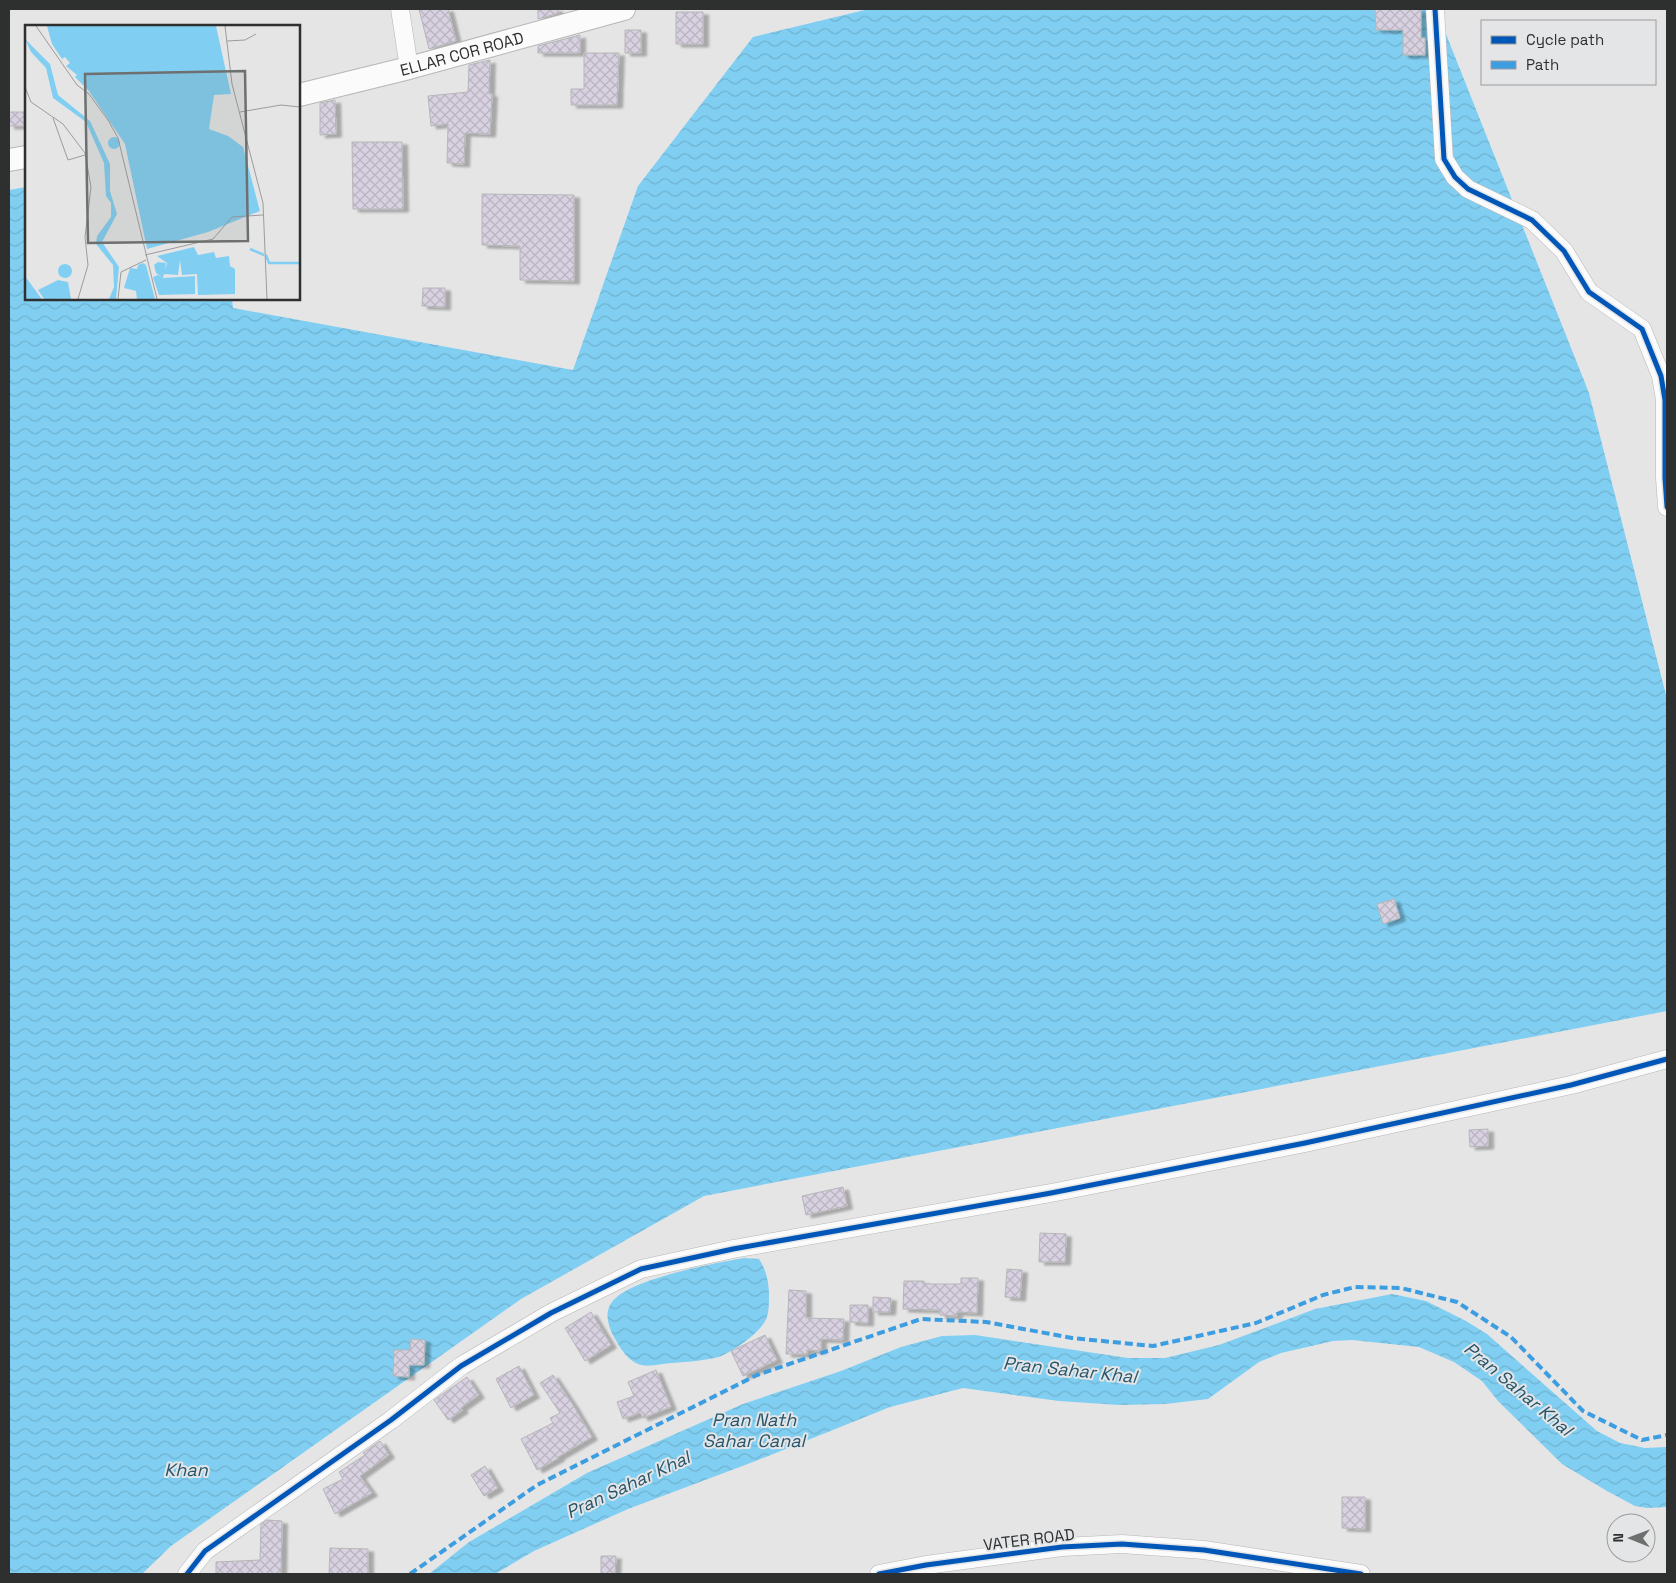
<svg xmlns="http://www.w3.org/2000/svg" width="1676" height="1583" font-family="'Space Grotesk',sans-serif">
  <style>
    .water { fill: url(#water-waves) }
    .building { fill: url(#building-cross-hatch); stroke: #b6b6b7; filter: url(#shadow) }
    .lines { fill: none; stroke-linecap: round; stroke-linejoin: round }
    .minor-casing { stroke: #b6b6b7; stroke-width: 19 }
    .major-casing { stroke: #b6b6b7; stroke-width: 24 }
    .minor { stroke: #fbfbfb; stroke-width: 18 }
    .major { stroke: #fbfbfb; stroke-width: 22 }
    .quiet { stroke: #3d9de1; stroke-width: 4; stroke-dasharray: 8 4; stroke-linecap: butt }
    .cycleway-casing { stroke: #e4e5e7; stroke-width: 8 }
    .cycleway { stroke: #0057b8; stroke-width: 5 }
    .labels { text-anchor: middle; stroke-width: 4; stroke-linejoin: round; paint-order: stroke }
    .street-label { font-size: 16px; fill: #2e2f2f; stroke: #e4e5e7 }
    .water-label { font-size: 18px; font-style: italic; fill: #27556b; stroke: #e4e5e7 }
    .inset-river { fill: none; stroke: #80cff2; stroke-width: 2.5 }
    .inset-road { fill: none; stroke: #9c9c9d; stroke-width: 1 }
    .view { fill: #6e6f6f; fill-opacity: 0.15; stroke: #6e6f6f; stroke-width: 2.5 }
    .inset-edge { fill: none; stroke: #2e2f2f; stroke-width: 2.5 }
  </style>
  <defs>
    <pattern id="water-waves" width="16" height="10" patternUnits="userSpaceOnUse" patternTransform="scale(1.25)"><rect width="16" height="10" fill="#80cff2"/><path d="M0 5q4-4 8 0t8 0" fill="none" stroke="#6fb2d0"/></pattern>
    <pattern id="building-cross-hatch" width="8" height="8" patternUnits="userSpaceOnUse" patternTransform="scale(1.25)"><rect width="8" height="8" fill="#d8d1e1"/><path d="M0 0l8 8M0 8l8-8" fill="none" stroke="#bab4c1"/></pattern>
    <filter id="shadow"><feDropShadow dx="5.5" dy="3" stdDeviation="1" flood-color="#0004"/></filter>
  </defs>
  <rect width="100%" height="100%" fill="#e5e5e6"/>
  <path class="water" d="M 869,9 L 1436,9 L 1589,393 L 1667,699 L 1667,1011 L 704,1196 L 521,1299 L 171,1546 L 142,1574 L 9,1574 L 9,190 L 26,187 L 26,299 L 232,299 L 233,308 L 573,370 L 638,186 L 753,37 Z
    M 744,1258 L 759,1259 C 766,1269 769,1282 769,1295 C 769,1302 769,1311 767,1317 C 762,1332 735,1350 721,1356 C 710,1360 686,1362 673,1363 C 664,1363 651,1367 642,1365 C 629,1363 620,1348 614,1337 C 608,1326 604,1312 612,1302 C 629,1279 715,1263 744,1258 Z
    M 1392,1294 L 1426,1301 L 1466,1321 L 1487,1334 L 1597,1431 L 1620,1443 L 1645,1448 L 1667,1447 L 1667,1507 L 1647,1508 L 1635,1506 L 1607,1491 L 1562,1464 L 1498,1401 L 1482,1381 L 1454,1362 L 1419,1347 L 1352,1340 L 1333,1341 L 1281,1353 L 1259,1362 L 1208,1399 L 1165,1404 L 1119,1405 L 1059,1401 L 963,1388 L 890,1407 L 753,1462 L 628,1509 L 534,1551 L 495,1574 L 429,1574 L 469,1542 L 587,1473 L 743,1404 L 841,1371 L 901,1347 L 942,1336 L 975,1335 L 1128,1358 L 1165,1358 L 1219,1345 L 1315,1309 Z"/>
  <path class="building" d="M 419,9 L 448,9 L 456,41 L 429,49 Z
    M 538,9 L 557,9 L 559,13 L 538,19 Z
    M 1375,9 L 1421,9 L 1421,38 L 1425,38 L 1425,55 L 1403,55 L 1403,30 L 1376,30 Z
    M 676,12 L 703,12 L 703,44 L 676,44 Z
    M 625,30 L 641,30 L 641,53 L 625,53 Z
    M 580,35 L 580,53 L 538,53 L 538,46 Z
    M 584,53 L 619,53 L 617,105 L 571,105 L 571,89 L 584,89 Z
    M 490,60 L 489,94 L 492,94 L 490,134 L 465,133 L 464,164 L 447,163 L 448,124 L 431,126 L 428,96 L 468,92 L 469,65 Z
    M 335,100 L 336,134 L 320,135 L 320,103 Z
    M 9,112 L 24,112 L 24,126 L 9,126 Z
    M 352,142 L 402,142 L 403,209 L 353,209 Z
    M 482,194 L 574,195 L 574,281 L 520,280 L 520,246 L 482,245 Z
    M 423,288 L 445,288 L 445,307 L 422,306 Z
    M 1394,899 L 1400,918 L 1383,924 L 1377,904 Z
    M 1488,1129 L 1488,1146 L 1470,1147 L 1469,1130 Z
    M 843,1187 L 847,1206 L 806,1215 L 802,1196 Z
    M 1040,1233 L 1066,1234 L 1065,1262 L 1039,1262 Z
    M 1007,1269 L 1022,1270 L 1020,1298 L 1005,1297 Z
    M 961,1278 L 978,1278 L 977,1313 L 957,1312 L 957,1316 L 940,1315 L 940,1310 L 903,1309 L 904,1281 L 924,1281 L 924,1284 L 961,1284 Z
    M 789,1290 L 806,1291 L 806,1318 L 844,1319 L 843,1340 L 821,1339 L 821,1351 L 807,1350 L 807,1354 L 786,1354 Z
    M 873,1297 L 891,1298 L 890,1312 L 873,1312 Z
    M 850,1305 L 868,1305 L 868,1323 L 850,1322 Z
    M 591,1312 L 611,1345 L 585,1361 L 565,1328 Z
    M 765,1335 L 777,1360 L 743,1376 L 731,1351 Z
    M 411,1339 L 425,1340 L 424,1365 L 409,1365 L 409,1377 L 393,1376 L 394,1350 L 410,1350 Z
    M 519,1366 L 534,1395 L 511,1408 L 496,1379 Z
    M 656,1370 L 671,1407 L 643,1418 L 640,1413 L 623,1419 L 617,1402 L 634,1396 L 628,1382 Z
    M 553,1375 L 573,1405 L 592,1437 L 558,1457 L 559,1458 L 537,1470 L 521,1439 L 553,1423 L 550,1418 L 560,1413 L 540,1383 Z
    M 467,1377 L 479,1395 L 461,1408 L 463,1410 L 448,1420 L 434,1400 Z
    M 380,1441 L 389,1455 L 360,1476 L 372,1493 L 335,1514 L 323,1489 L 343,1479 L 339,1472 L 365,1455 L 363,1453 Z
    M 485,1466 L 498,1488 L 484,1496 L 471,1475 Z
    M 1342,1497 L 1365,1497 L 1365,1529 L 1342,1528 Z
    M 267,1520 L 282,1521 L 281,1574 L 216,1574 L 216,1562 L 260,1560 L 261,1524 Z
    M 330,1548 L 368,1549 L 368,1574 L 329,1574 Z
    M 601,1556 L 616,1556 L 615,1574 L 601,1574 Z"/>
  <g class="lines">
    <defs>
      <path id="minor" d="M 400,9 L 409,68
        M 1435,9 L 1444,159 L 1455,177 L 1468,189 L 1532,220 L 1564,251 L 1589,292 L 1642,329 L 1661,376 L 1665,400 L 1665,478 L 1667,507
        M 187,1574 L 205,1551 L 391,1420 L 461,1366 L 551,1313 L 641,1269 L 733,1249 L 1051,1193 L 1305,1143 L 1571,1085 L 1667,1059
        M 879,1574 L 926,1565 L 1062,1547 L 1122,1544 L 1204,1550 L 1361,1574"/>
      <g id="major">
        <path id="s1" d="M 299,95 L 409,68 L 624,9"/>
        <path d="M 9,160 L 26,157"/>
      </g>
    </defs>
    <use href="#minor" class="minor-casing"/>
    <use href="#major" class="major-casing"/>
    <use href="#minor" class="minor"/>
    <use href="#major" class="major"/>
    <path class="quiet" d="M 410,1574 L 537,1485 L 757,1375 L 921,1319 L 986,1322 L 1072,1338 L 1153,1346 L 1256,1323 L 1323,1295 L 1355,1287 L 1401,1288 L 1457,1302 L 1511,1337 L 1583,1411 L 1642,1440 L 1667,1435"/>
    <defs>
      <path id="cycleway" d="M 1435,9 L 1444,159 L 1455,177 L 1468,189 L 1532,220 L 1564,251 L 1589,292 L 1642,329 L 1661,376 L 1665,400 L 1665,478 L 1667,507
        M 187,1574 L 205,1551 L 391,1420 L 461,1366 L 551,1313 L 641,1269 L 733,1249 L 1051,1193 L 1305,1143 L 1571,1085 L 1667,1059
        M 879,1574 L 926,1565 L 1062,1547 L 1122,1544 L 1204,1550 L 1361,1574"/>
    </defs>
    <use href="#cycleway" class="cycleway-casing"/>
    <use href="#cycleway" class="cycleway"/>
  </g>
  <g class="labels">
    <g class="street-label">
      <text dy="6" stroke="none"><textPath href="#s1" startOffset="168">ELLAR COR ROAD</textPath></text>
      <text transform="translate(1029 1539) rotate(-7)" y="6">VATER ROAD</text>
    </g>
    <g class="water-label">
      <text transform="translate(1070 1370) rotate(6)" y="6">Pran Sahar Khal</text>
      <text transform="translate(1518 1389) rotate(40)" y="6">Pran Sahar Khal</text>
      <text x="754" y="1426">Pran Nath<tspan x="754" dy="21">Sahar Canal</tspan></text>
      <text x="186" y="1476">Khan</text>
      <text transform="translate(628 1485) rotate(-25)" y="6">Pran Sahar Khal</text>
    </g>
  </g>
  <g transform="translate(25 25)">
    <rect width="275" height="275" fill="#e5e5e6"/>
    <path d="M 22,1 L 191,1 L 206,69 L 189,70 L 184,104 L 203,111 L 218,122 L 235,186 L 183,207 L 122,224 L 100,119 L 64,66 L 50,52 L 52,50 L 41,41 L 45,38 L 40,32 L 37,34 L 27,19 ZM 0,14 L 25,39 L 33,70 L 65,96 L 85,139 L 85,166 L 92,189 L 77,217 L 94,242 L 91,274 L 84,274 L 89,262 L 88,240 L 71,219 L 72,211 L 86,192 L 86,178 L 81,171 L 79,138 L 61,97 L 28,73 L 21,43 L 6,27 ZM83 118a6 6 0 1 1 12 0a6 6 0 1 1-12 0ZM 169,222 L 173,230 L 189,227 L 191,233 L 204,231 L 205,241 L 210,244 L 210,269 L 173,270 L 172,249 L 157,250 L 155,235 L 153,250 L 139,249 L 138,253 L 131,248 L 129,240 L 133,237 L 141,238 L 140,245 L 142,238 L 132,231 ZM 118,238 L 121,240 L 130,274 L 112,274 L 111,266 L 99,263 L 105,243 L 112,244 L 113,240 ZM33 246a7 7 0 1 1 14 0a7 7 0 1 1-14 0ZM 133,250 L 138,253 L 170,251 L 170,269 L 134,270 L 128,252 ZM 0,251 L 16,273 L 17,274 L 0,274 ZM 33,255 L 43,257 L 46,274 L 19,274 L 13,265 Z" fill="#80cff2"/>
    <path class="inset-river" d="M 225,224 L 239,230M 241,230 L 244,238 L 275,238"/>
    <path class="inset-road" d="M 11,1 L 52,60 L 64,69 L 83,95 L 93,113 L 132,274M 200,1 L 207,59 L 238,178 L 242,274M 202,16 L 220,15 L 231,9M 0,62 L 6,77 L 38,99 L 60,128 L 66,162 L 60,212 L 63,240 L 53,274M 215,87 L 256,80 L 275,82M 28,93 L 43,135 L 60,130M 120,230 L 188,214 L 207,192 L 238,190M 93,274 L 96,247 L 121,235"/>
    <path class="view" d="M 220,46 L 223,216 L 63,218 L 60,49 Z"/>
    <rect width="275" height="275" class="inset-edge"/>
  </g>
  <rect width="1676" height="1583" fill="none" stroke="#2e2f2f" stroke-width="20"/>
  <rect x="1481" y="20" width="175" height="65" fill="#e4e5e7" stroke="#9b9c9d"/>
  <rect x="1491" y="36" width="25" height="8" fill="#0057b8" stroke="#9b9c9d"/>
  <text x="1526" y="45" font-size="15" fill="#2e2f2f">Cycle path</text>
  <rect x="1491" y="61" width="25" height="8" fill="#3d9de1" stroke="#9b9c9d"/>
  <text x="1526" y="70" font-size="15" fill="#2e2f2f">Path</text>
  <g transform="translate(1631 1538) rotate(271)"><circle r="24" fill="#e4e5e7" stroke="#9b9c9d"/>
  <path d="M0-4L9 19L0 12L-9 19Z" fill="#6e6f6f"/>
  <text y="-8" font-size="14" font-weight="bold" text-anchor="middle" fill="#2e2f2f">N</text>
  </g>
</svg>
